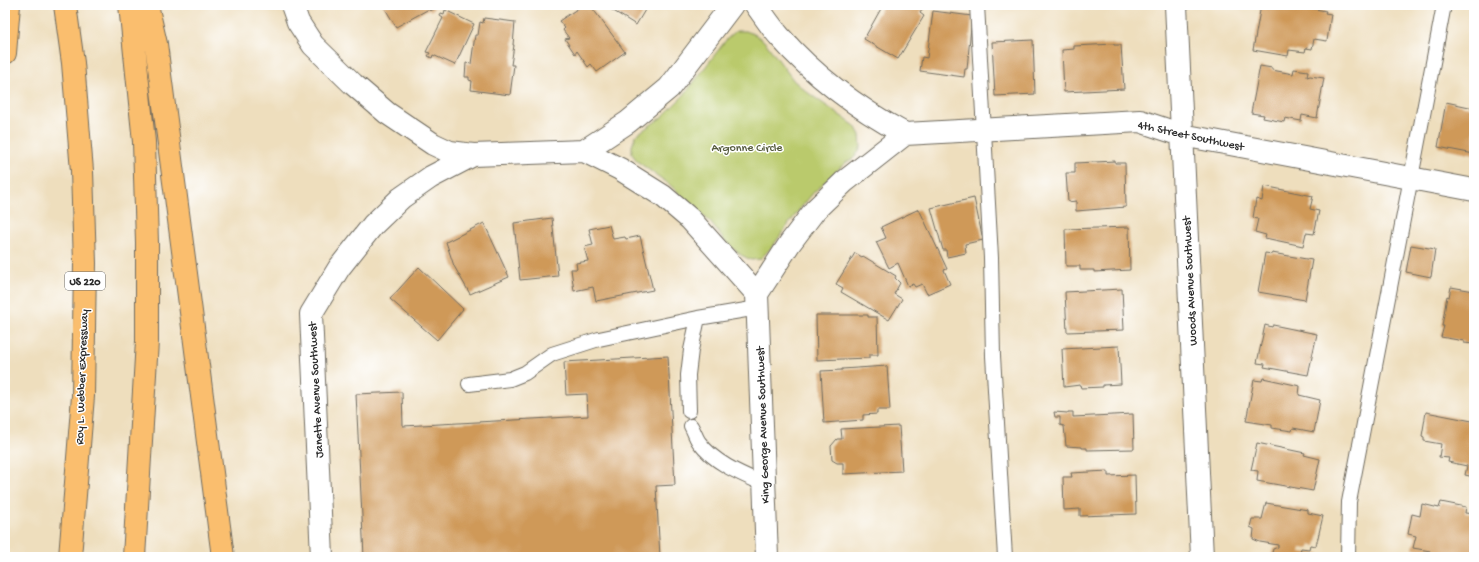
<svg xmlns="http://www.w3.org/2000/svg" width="1479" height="562" font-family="'Gochi Hand',sans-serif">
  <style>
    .green { fill: #baca6c; stroke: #727a4c }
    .building { fill: #cf9958 }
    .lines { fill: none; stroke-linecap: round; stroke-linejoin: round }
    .service-casing { stroke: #6f6a5e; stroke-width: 16 }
    .minor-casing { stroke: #6f6a5e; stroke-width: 24 }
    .motorway-casing { stroke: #6f6a5e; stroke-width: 24 }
    .service { stroke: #fff; stroke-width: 14 }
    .minor { stroke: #fff; stroke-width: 22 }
    .motorway { stroke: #fabe6e; stroke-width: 22 }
    .labels { text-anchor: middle; stroke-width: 3; stroke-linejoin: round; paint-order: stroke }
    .shield { fill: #fff; stroke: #6b6b6b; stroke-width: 1 }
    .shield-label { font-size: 11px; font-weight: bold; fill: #2b2b2b }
    .street-label { font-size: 12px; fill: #2b2b2b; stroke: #fff }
    .park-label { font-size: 12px; fill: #565b3e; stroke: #fff }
  </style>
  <rect width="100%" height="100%" fill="#fff"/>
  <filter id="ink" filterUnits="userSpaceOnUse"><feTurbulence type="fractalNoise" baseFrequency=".025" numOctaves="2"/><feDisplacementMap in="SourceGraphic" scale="8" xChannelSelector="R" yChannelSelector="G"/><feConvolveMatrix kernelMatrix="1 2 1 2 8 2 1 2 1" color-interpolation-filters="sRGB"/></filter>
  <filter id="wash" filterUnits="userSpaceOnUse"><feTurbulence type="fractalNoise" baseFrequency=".012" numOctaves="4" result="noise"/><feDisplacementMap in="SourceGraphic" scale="16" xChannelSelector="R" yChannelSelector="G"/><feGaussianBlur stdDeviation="0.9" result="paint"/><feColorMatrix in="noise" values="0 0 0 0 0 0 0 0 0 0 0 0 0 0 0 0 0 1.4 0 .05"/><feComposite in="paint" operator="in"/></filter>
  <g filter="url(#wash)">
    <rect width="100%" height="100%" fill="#eedebd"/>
    <path class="green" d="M 736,31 L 746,31 L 756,35 L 765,42 L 794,81 L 807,92 L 855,126 L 860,135 L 861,147 L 855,157 L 844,164 L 814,192 L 799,210 L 772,247 L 760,259 L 751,260 L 741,255 L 727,244 L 711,223 L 669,184 L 638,162 L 632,154 L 632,146 L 636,135 L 662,117 L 684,95 L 726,40 Z"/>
    <g id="blocks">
      <path class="building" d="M 383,5 L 435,5 L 433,6 L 434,9 L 430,11 L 429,9 L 396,27 Z
        M 583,5 L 590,5 L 625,52 L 597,72 L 591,64 L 588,67 L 577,51 L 575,54 L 565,39 L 569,38 L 563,30 L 565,28 L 559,21 Z
        M 604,5 L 648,5 L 636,25 Z
        M 883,5 L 925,5 L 920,13 L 924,16 L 898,59 L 864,39 Z
        M 1261,5 L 1288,6 L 1289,5 L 1293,5 L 1326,11 L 1325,13 L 1331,14 L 1327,41 L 1314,39 L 1312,49 L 1306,48 L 1305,52 L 1289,50 L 1288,56 L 1253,50 Z
        M 445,10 L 474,24 L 455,65 L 433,55 L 432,58 L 428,56 L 430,53 L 426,52 L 443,18 L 440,16 L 441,13 L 444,14 Z
        M 933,11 L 972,16 L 967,69 L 965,69 L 964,77 L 920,71 L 922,57 L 927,58 Z
        M 484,18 L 515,22 L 513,45 L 514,45 L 511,65 L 514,65 L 510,95 L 471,90 L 472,81 L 469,80 L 469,77 L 465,77 L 466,63 L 471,64 L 475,35 L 478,35 L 480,22 L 483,23 Z
        M 1033,40 L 1035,94 L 995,96 L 992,42 Z
        M 1114,44 L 1114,45 L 1121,45 L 1124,89 L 1064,92 L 1062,50 L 1074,49 L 1074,46 Z
        M 1260,66 L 1272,68 L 1272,70 L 1293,74 L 1294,69 L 1308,71 L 1307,77 L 1310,76 L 1324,78 L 1317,118 L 1302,115 L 1301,121 L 1285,118 L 1284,122 L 1263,118 L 1264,115 L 1251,113 Z
        M 1446,102 L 1474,108 L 1474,154 L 1438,147 Z
        M 1115,161 L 1115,163 L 1125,163 L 1126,207 L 1076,211 L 1076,201 L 1068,202 L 1066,173 L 1075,173 L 1075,163 Z
        M 1264,186 L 1313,196 L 1310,209 L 1319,211 L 1314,234 L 1306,233 L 1303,246 L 1265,238 L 1266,235 L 1255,232 L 1258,219 L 1253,218 L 1256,199 L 1262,201 Z
        M 974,198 L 983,240 L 965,244 L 966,253 L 947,257 L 946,250 L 943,250 L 931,208 Z
        M 919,209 L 947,269 L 944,270 L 950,284 L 927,294 L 922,284 L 915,287 L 913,284 L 908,286 L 898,263 L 889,268 L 876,242 L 886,238 L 881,227 Z
        M 552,218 L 558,276 L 520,280 L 514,223 Z
        M 484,223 L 509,277 L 470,294 L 454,266 L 446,242 Z
        M 609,225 L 613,239 L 625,237 L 626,239 L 640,236 L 653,290 L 596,301 L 593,287 L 574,291 L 571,269 L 577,269 L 576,263 L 588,261 L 584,247 L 593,245 L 589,229 Z
        M 1129,227 L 1130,270 L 1094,272 L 1094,270 L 1080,270 L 1080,266 L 1066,266 L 1065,229 Z
        M 1411,245 L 1435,249 L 1431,277 L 1406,272 Z
        M 855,253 L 862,257 L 863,256 L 896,276 L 895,278 L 900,283 L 894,294 L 902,299 L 889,320 L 841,292 L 843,288 L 836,284 Z
        M 1265,253 L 1272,254 L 1272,253 L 1312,260 L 1305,300 L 1258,292 Z
        M 419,267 L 463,309 L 437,340 L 390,299 Z
        M 1451,287 L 1474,291 L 1474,344 L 1464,343 L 1464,341 L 1441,337 L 1444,326 L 1442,326 L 1447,296 L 1449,297 Z
        M 1122,289 L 1124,330 L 1067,332 L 1065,292 Z
        M 816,315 L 868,315 L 868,317 L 877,317 L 878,355 L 869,355 L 869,358 L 817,360 Z
        M 1265,325 L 1272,327 L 1273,325 L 1317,334 L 1308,375 L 1264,367 L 1265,364 L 1257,363 Z
        M 1119,346 L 1121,384 L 1103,385 L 1103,387 L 1081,388 L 1080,385 L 1064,387 L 1062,349 Z
        M 668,356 L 675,485 L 656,486 L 660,557 L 364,557 L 356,394 L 402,392 L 403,426 L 588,416 L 587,394 L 566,395 L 564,362 Z
        M 887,366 L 890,410 L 877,410 L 877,414 L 863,415 L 863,420 L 824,423 L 821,371 L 842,370 L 842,369 Z
        M 1263,378 L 1300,386 L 1299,395 L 1320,400 L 1314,432 L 1293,428 L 1292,431 L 1272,428 L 1272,425 L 1246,421 L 1254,380 L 1262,381 Z
        M 1054,412 L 1068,413 L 1068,412 L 1073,412 L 1073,417 L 1133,414 L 1134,449 L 1087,450 L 1087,448 L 1082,448 L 1082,447 L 1066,446 L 1064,426 L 1060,425 L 1060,417 L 1055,417 Z
        M 1426,412 L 1472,421 L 1473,418 L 1474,419 L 1474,477 L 1465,475 L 1467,466 L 1448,462 L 1449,458 L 1439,457 L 1441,444 L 1424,441 L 1424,437 L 1422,436 Z
        M 899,426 L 902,471 L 843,474 L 843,463 L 837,463 L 832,460 L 831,446 L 837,439 L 842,439 L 841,429 Z
        M 1257,443 L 1305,453 L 1304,455 L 1320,459 L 1313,491 L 1257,481 L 1258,471 L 1251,470 Z
        M 1108,471 L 1108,476 L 1135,475 L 1136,514 L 1080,516 L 1080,509 L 1064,510 L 1063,477 L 1072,477 L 1071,473 Z
        M 1441,502 L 1466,507 L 1465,513 L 1474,514 L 1474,557 L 1428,557 L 1430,551 L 1413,548 L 1416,536 L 1408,534 L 1412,514 L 1420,516 L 1422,504 L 1439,508 Z
        M 1266,503 L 1308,510 L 1308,513 L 1323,516 L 1316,546 L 1310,545 L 1309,549 L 1301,548 L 1300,552 L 1320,554 L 1320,557 L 1271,557 L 1273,549 L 1278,547 L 1278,545 L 1260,542 L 1253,539 L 1254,529 L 1250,527 L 1252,519 L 1262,519 Z"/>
    </g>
  </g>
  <g filter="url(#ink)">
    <use href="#blocks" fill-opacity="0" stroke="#6f6a5e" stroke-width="1"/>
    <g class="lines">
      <defs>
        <path id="service" d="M 977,5 L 991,258 L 993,356 L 1005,557
          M 469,384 L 510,379 L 525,373 L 552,354 L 599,339 L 698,318 L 758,308
          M 689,411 L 688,375 L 691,350 L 698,318
          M 691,426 C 694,431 696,438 699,442 C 714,463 741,474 764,484
          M 1348,557 L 1349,502 L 1444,5"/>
        <path id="minor" d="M 292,5 L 298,22 L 313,45 L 353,84 L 387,113 L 433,144 L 450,152 L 473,155 L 584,151 L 620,169 L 663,196 L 690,219 L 757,294
          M 756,5 C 764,16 771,27 780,37 C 816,78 857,108 905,134
          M 1176,5 L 1202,557
          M 905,134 L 1140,121 L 1182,135 L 1474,190
          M 584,151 L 628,122 L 669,88 L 732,5
          M 322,557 L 311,314 L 339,268 L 373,225 L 401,198 L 431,177 L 473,155
          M 767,557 L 757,294 L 790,243 L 815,210 L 844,182 L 905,134"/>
        <path id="motorway" d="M 65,5 L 73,63 L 82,171 L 85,263 L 83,396 L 70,557
          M 130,5 L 144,142 L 147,243 L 147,341 L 134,557
          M 147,5 L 156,44 L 223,557
          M 5,53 L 9,5"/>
      </defs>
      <use href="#service" class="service-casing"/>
      <use href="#minor" class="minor-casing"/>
      <use href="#motorway" class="motorway-casing"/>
      <use href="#service" class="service"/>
      <use href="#minor" class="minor"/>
      <use href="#motorway" class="motorway"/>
    </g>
  </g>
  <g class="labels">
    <rect class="shield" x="65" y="272" width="40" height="18" rx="3"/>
    <g class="shield-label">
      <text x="85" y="285">US 220</text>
    </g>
    <g class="street-label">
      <text transform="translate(1191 135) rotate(12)" y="4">4th Street Southwest</text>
      <text transform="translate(1189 281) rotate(-93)" y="4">Woods Avenue Southwest</text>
      <text transform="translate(81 377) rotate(-88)" y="4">Roy L. Webber Expressway</text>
      <text transform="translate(315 390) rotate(-93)" y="4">Janette Avenue Southwest</text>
      <text transform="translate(762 425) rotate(-92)" y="4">King George Avenue Southwest</text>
    </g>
    <g class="park-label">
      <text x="747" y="151">Argonne Circle</text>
    </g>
  </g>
  <rect width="1479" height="562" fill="none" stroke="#fff" stroke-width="20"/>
</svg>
